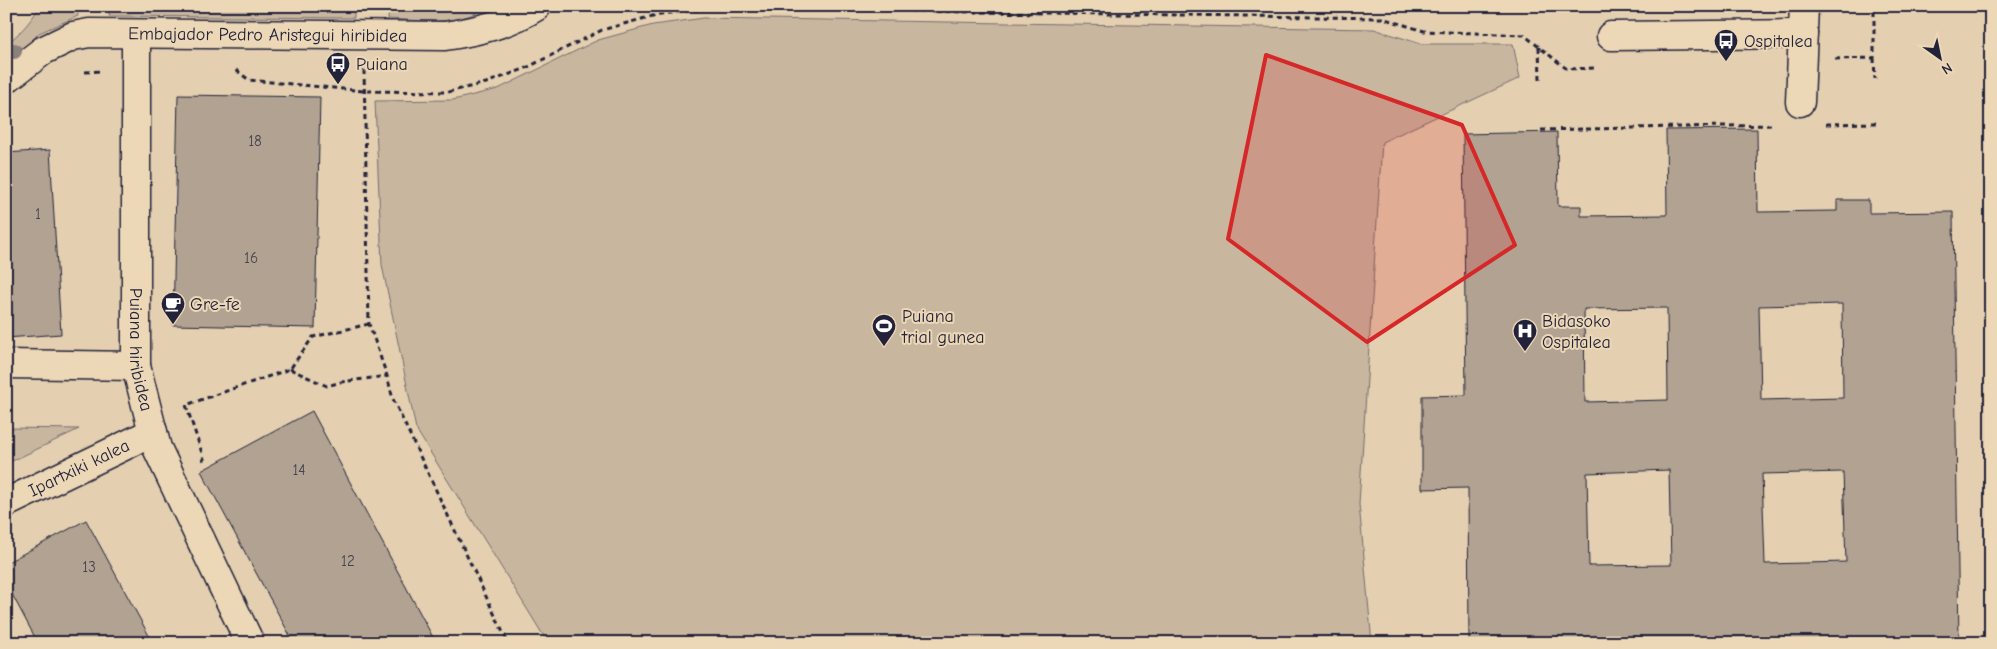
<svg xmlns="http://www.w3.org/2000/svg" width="1997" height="649" font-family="'Comic Neue',sans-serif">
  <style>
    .green { fill: #c8b69f; stroke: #756c6d }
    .building { fill: #b1a291; stroke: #22223b; fill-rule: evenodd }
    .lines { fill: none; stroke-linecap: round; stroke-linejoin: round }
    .minor-casing { stroke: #22223b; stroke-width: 31 }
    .path { stroke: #22223b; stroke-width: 3; stroke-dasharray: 5 4; stroke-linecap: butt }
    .minor { stroke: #ecd7b6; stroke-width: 28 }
    .tree { fill: #8b817b }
    .marked { fill: #d62828; fill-opacity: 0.2; stroke: #d62828; stroke-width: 4; stroke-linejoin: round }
    .labels { text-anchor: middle; stroke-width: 4; stroke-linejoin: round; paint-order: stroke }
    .number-label { font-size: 15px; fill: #464250 }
    .street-label { font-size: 18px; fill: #22223b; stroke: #ecd7b6 }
    .poi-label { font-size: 18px; fill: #22223b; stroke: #ecd7b6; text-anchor: start }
  </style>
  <rect width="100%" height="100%" fill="#e4d0b1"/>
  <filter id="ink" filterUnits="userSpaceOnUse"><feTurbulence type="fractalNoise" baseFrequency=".02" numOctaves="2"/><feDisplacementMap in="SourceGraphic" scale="10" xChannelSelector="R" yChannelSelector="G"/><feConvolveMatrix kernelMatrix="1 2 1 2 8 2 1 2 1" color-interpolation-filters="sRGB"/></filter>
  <g filter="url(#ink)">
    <path class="green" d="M 40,6 L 77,6 L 78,16 L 39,33 L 20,52 L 6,62 L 6,44 C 20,34 31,21 40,6 Z
      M 109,6 L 354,6 L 354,18 L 109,16 Z
      M 389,6 L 420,6 L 431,10 L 446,11 L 460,9 L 467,6 L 488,6 C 459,27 422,20 388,19 Z
      M 704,18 L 1374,29 L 1421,44 L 1513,44 L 1520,78 L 1382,142 L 1359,504 L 1372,643 L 548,643 L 416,429 L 382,265 L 375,101 L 453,100 L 498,89 L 598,40 L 653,25 Z
      M 6,428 L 79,429 L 6,464 Z"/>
    <path class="building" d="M 178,95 L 320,97 L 315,328 L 173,325 Z
      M 1757,129 L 1758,212 L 1837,211 L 1837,200 L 1869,200 L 1869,213 L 1953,212 L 1959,643 L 1469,643 L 1468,488 L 1422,489 L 1422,396 L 1466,395 L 1463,134 L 1557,132 L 1558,206 L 1581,206 L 1581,216 L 1667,215 L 1666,130 ZM 1842,304 L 1843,398 L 1761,400 L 1759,306 ZM 1667,308 L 1668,400 L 1585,402 L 1584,309 ZM 1669,470 L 1671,565 L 1589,566 L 1587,473 ZM 1843,472 L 1846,562 L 1765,564 L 1762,474 Z
      M 50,150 L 61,334 L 6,338 L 6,153 Z
      M 312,411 L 436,643 L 294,643 L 201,471 Z
      M 86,520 L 153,643 L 38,643 L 6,583 L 6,563 Z"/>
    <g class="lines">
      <defs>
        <g id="minor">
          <path id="s1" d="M 136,34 L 136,366 L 157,448 L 250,643"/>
          <path d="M 1611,36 L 1803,34"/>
          <path id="s2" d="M 6,79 L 44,50 L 73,36 L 89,33 L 445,36 C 478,31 508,24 537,6"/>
          <path d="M 1800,102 L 1804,6"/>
          <path d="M 6,364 L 136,366"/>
          <path id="s3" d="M 6,503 L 153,432"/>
        </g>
      </defs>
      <use href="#minor" class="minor-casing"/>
      <path class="path" d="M 1539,47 L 1540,79
        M 1874,58 L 1875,79
        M 1835,59 L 1874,58 L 1874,6
        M 236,70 L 249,80 L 364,91 L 448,92 L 486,83 L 524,69 L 602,30 L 660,14 L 714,8 L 1382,18 L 1424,31 L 1524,35 L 1567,69 L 1596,68
        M 364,70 L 369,324 L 387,376 L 393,399 L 508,643
        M 85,72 L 101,71
        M 1826,124 L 1876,123
        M 1541,130 L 1773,125
        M 290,369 L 327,386 L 341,382 L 387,376
        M 202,460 L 204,459 L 186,405 L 290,369 L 313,337 L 369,324"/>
      <use href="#minor" class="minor"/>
    </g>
    <circle class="tree" cx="14" cy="51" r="8"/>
  </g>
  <path class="marked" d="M 1266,55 L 1462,125 L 1515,245 L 1367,342 L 1228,239 Z"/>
  <defs>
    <symbol id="bus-pin" viewBox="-11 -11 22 30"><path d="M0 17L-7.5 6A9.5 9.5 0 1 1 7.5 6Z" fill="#22223b" stroke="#ecd7b6"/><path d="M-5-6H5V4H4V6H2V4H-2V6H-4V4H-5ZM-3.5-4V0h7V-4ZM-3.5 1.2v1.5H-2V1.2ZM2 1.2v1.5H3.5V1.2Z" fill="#fff"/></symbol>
    <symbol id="cafe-pin" viewBox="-11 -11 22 30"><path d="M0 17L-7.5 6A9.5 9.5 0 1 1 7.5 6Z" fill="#22223b" stroke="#ecd7b6"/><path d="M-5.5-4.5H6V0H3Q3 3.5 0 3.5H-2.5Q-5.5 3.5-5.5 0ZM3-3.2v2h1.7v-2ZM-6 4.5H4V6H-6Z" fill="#fff"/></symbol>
    <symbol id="stadium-pin" viewBox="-11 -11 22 30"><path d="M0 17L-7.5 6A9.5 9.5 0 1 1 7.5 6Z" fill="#22223b" stroke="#ecd7b6"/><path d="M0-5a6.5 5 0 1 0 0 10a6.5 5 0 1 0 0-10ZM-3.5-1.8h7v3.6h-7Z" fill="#fff"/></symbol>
    <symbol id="hospital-pin" viewBox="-11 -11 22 30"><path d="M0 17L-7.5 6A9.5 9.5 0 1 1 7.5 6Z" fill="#22223b" stroke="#ecd7b6"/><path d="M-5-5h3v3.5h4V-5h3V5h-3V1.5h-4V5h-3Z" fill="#fff"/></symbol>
  </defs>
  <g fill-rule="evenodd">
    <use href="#bus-pin" x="1712" y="27" width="28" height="38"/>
    <use href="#bus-pin" x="324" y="50" width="28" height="38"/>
    <use href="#cafe-pin" x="159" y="290" width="28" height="38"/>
    <use href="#stadium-pin" x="870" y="312" width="28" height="38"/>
    <use href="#hospital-pin" x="1511" y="317" width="28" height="38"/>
  </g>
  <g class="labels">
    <g class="number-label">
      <text x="255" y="146">18</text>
      <text x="38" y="219">1</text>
      <text x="251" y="263">16</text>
      <text x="299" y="475">14</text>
      <text x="348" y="566">12</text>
      <text x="89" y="572">13</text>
    </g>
    <g class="street-label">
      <text dy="6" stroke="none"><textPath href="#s2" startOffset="275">Embajador Pedro Aristegui hiribidea</textPath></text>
      <text dy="6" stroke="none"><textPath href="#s1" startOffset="316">Puiana hiribidea</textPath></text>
      <text dy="6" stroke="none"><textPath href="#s3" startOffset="81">Ipartxiki kalea</textPath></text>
    </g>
    <g class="poi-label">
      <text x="1744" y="47">Ospitalea</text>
      <text x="356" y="70">Puiana</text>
      <text x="190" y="310">Gre-fe</text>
      <text x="902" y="322">Puiana<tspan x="902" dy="21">trial gunea</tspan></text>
      <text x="1542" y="327">Bidasoko<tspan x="1542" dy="21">Ospitalea</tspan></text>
    </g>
  </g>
  <rect width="1997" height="649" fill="none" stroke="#ecd7b6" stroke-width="25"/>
  <rect x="12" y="12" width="1972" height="624" fill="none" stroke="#22223b" stroke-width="2" filter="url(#ink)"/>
  <g transform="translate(1940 58) rotate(147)" stroke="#ecd7b6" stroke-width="4" paint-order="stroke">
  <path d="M0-4L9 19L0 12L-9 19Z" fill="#22223b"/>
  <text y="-8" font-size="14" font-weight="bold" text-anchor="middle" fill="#22223b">N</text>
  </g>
</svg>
